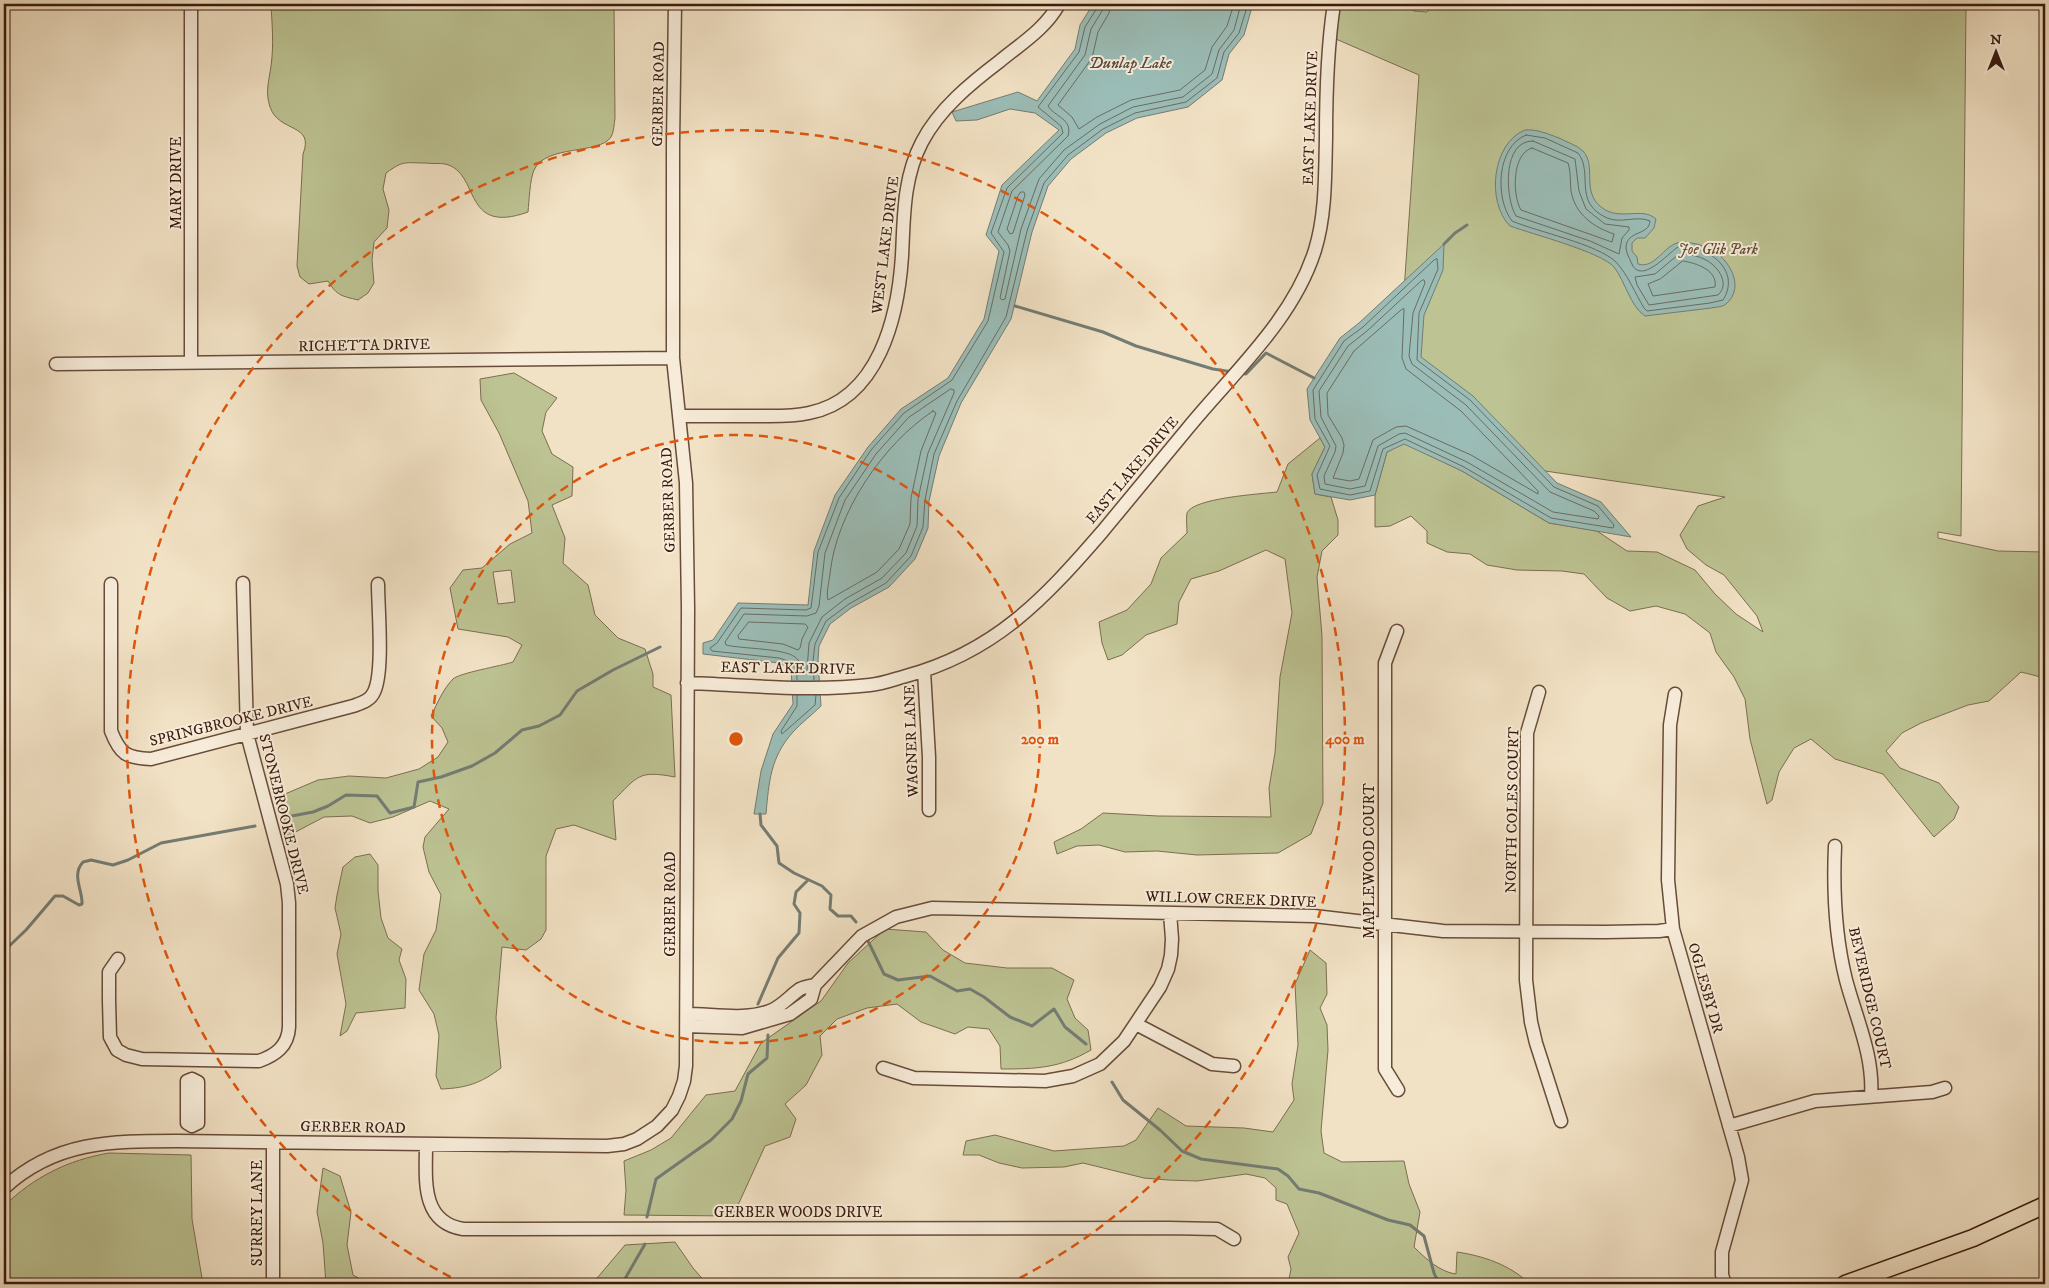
<svg xmlns="http://www.w3.org/2000/svg" width="2049" height="1288" font-family="'IM FELL DW Pica',serif">
  <style>
    .green { fill: #bdc393; stroke: #7c6e50; fill-rule: evenodd }
    .water { fill: #9bbdb7; stroke: #747c73 }
    .lines { fill: none; stroke-linecap: round; stroke-linejoin: round }
    .shore { stroke: #6a6c62; stroke-width: 1 }
    .stream { stroke: #747c73; stroke-width: 3 }
    .minor-casing { stroke: #684c3b; stroke-width: 15 }
    .major-casing { stroke: #3a1a0d; stroke-width: 19 }
    .minor { stroke: #f7ecd9; stroke-width: 12 }
    .major { stroke: #f2e2c5; stroke-width: 16 }
    .ring { fill: none; stroke: #df560c; stroke-width: 2.5; stroke-dasharray: 9 6 }
    .labels { text-anchor: middle; stroke-width: 4; stroke-linejoin: round; paint-order: stroke }
    .street-label { font-size: 15px; fill: #3a1a0d; stroke: #f7ecd9 }
    .park-label { font-size: 15px; font-style: italic; fill: #614d35; stroke: #f7ecd9 }
    .water-label { font-size: 16px; font-style: italic; fill: #574b40; stroke: #f7ecd9 }
    .centre { fill: #df560c; stroke: #f7ecd9; stroke-width: 2.5 }
    .ring-label { font-size: 15px; text-anchor: middle; font-weight: bold; fill: #df560c; stroke: #f7ecd9; stroke-width: 4; stroke-linejoin: round; paint-order: stroke }
  </style>
  <rect width="100%" height="100%" fill="#f2e2c5"/>
  <filter id="stains"><feTurbulence type="fractalNoise" baseFrequency=".004" numOctaves="4"/><feColorMatrix values="0 0 0 0 .2 0 0 0 0 .09 0 0 0 0 .02 0 0 0 .5 -.17"/></filter>
  <radialGradient id="worn" r=".72"><stop offset=".6" stop-color="#630" stop-opacity="0"/><stop offset="1" stop-color="#630" stop-opacity=".3"/></radialGradient>
  <path class="green" d="M 271,4 L 614,4 L 615,118 C 614,124 614,132 611,137 C 599,155 546,144 534,170 C 530,179 529,201 528,212 C 461,236 481,172 445,164 C 440,163 432,164 426,163 C 404,163 404,160 386,173 L 383,189 L 389,210 L 387,228 L 374,242 L 372,260 L 374,283 L 368,293 L 358,300 C 342,296 337,296 328,281 L 309,284 L 300,277 L 297,266 L 303,154 C 315,123 279,133 270,107 C 265,91 269,81 271,66 C 274,45 272,24 271,4 Z
    M 1334,4 L 1408,4 L 1414,11 L 1427,12 L 1434,4 L 1966,4 L 1961,536 L 1938,532 L 1938,538 L 1998,551 L 2045,552 L 2045,678 L 2021,672 L 1989,701 L 1968,705 L 1921,723 L 1902,733 L 1886,751 L 1900,768 L 1939,783 L 1959,807 L 1954,819 L 1934,837 L 1883,774 L 1835,759 L 1811,739 L 1794,748 L 1779,772 L 1772,800 L 1767,804 L 1750,739 L 1745,699 L 1734,677 L 1716,652 L 1710,633 L 1685,614 L 1656,606 L 1630,611 L 1607,598 L 1584,574 L 1562,571 L 1517,570 L 1487,565 L 1470,554 L 1447,552 L 1427,543 L 1427,531 L 1411,516 L 1390,526 L 1375,527 L 1375,495 L 1387,452 L 1393,449 L 1419,75 L 1329,36 ZM 1427,454 L 1725,497 L 1698,506 L 1680,535 L 1687,549 L 1706,565 L 1724,575 L 1757,616 L 1763,632 L 1736,614 L 1715,594 L 1695,570 L 1657,552 L 1627,551 L 1597,531 L 1549,523 L 1462,471 Z
    M 514,373 L 557,398 L 546,412 L 542,431 L 552,454 L 573,467 L 572,496 L 552,505 L 565,538 L 563,563 L 588,585 L 595,615 L 618,638 L 645,649 L 653,674 L 653,687 L 671,695 L 675,777 C 638,770 638,776 613,801 L 616,840 L 574,825 L 556,829 L 546,856 L 546,930 L 541,939 L 526,950 L 502,947 L 496,1018 L 501,1068 C 481,1083 467,1088 441,1089 L 436,1076 L 439,1035 L 434,1014 L 419,990 L 424,954 L 436,930 L 441,895 L 429,872 L 423,847 L 425,837 L 449,809 L 430,801 L 393,817 L 370,823 L 352,816 L 324,817 L 288,836 L 280,801 L 285,794 L 318,780 L 349,776 L 386,778 L 419,769 L 438,757 L 448,742 L 442,728 L 431,716 C 437,704 443,689 453,679 C 459,673 501,666 513,662 L 522,645 L 508,637 L 458,629 L 450,588 L 463,570 L 482,568 L 510,544 L 532,533 L 528,501 L 499,433 L 481,400 L 480,379 ZM 511,570 L 515,602 L 498,604 L 493,572 Z
    M 1320,438 L 1325,447 L 1312,474 L 1315,494 L 1331,497 L 1338,520 L 1338,535 L 1322,551 L 1317,577 L 1322,636 L 1323,803 L 1311,834 L 1278,853 L 1197,855 L 1157,851 L 1125,852 L 1099,845 L 1077,846 L 1057,854 L 1054,842 L 1081,829 L 1103,813 L 1158,816 L 1271,817 L 1269,788 L 1275,753 L 1280,677 L 1292,613 L 1285,559 L 1266,550 L 1219,571 L 1191,579 L 1179,602 L 1177,624 L 1146,635 L 1122,655 L 1108,660 L 1102,643 L 1099,622 L 1127,610 L 1151,584 L 1161,558 L 1187,533 C 1187,528 1186,519 1187,513 C 1193,498 1260,494 1277,492 L 1288,464 Z
    M 370,854 L 378,865 L 378,891 L 381,918 L 388,938 L 402,949 L 399,960 L 406,979 L 405,1008 L 356,1013 L 347,1031 L 340,1036 L 346,1004 L 337,954 L 341,934 L 335,908 L 337,895 L 343,867 L 355,857 Z
    M 885,929 L 926,932 L 943,950 L 965,963 L 1007,968 L 1052,968 L 1074,980 L 1067,999 L 1075,1018 L 1088,1030 L 1091,1050 C 1060,1068 1037,1069 1001,1069 L 1000,1046 L 989,1029 L 968,1027 L 955,1034 L 921,1022 L 897,1004 L 867,1008 L 837,1019 L 820,1036 L 822,1055 L 806,1085 L 785,1104 L 796,1119 L 790,1137 L 765,1146 L 733,1216 L 624,1215 L 626,1190 L 624,1161 L 651,1150 L 671,1138 L 706,1095 L 735,1091 L 761,1043 L 821,1001 L 848,963 Z
    M 1310,950 L 1326,963 L 1327,994 L 1320,1008 L 1327,1025 L 1328,1050 L 1321,1131 L 1324,1153 L 1342,1162 L 1404,1161 L 1409,1184 L 1420,1212 L 1414,1247 C 1426,1259 1440,1272 1456,1274 L 1457,1252 C 1484,1256 1510,1265 1530,1284 L 1288,1284 L 1291,1269 L 1288,1257 L 1299,1233 L 1287,1204 L 1276,1200 L 1276,1188 L 1265,1178 L 1246,1174 L 1197,1181 L 1168,1180 L 1144,1178 L 1083,1163 L 1064,1167 L 1022,1168 L 999,1163 L 979,1155 L 963,1155 L 966,1141 L 995,1135 L 1054,1151 L 1124,1146 L 1136,1140 L 1158,1108 L 1186,1126 L 1244,1128 L 1273,1132 L 1294,1100 L 1292,1084 L 1298,1045 L 1295,984 Z
    M 109,1153 L 191,1155 L 192,1219 L 203,1284 L 4,1284 L 4,1206 C 34,1177 68,1160 109,1153 Z
    M 323,1168 L 340,1176 L 351,1212 L 347,1245 L 353,1275 L 369,1284 L 326,1284 L 323,1243 L 317,1212 Z
    M 675,1242 L 693,1268 L 707,1284 L 589,1284 L 598,1277 L 625,1245 Z"/>
  <path class="water" d="M 1093,4 L 1252,4 L 1252,7 L 1244,35 L 1229,54 L 1222,80 L 1188,107 L 1137,118 L 1106,133 L 1071,159 L 1048,186 L 1032,232 L 1011,319 L 961,403 L 939,456 L 929,501 L 928,528 L 915,559 L 889,587 L 851,608 L 830,624 L 819,646 L 818,660 L 821,706 C 812,715 801,723 793,732 C 770,758 769,782 766,814 L 754,814 L 761,771 L 773,734 L 793,704 L 791,668 L 779,663 L 703,654 L 703,643 L 713,640 L 738,603 L 808,605 L 814,551 L 835,495 L 868,447 L 901,409 L 948,378 L 984,319 L 999,251 L 986,235 L 1002,185 L 1059,130 L 1035,113 L 1010,109 L 977,120 L 956,121 L 952,112 L 1018,92 L 1037,101 L 1075,49 L 1080,25 Z
    M 1525,130 C 1537,129 1548,134 1559,138 C 1566,142 1577,145 1583,151 C 1597,166 1581,191 1601,207 C 1619,222 1642,206 1656,219 L 1654,228 L 1645,238 L 1637,238 L 1632,243 L 1632,251 L 1637,257 L 1638,264 C 1657,270 1665,240 1685,242 C 1693,243 1703,245 1711,249 C 1729,259 1746,287 1726,304 C 1723,307 1716,307 1711,308 L 1645,316 C 1630,306 1625,281 1614,267 C 1601,252 1532,234 1510,226 C 1486,202 1492,143 1525,130 Z
    M 1444,244 L 1443,270 L 1424,315 L 1421,357 L 1473,396 L 1557,483 L 1601,502 L 1631,537 L 1549,523 L 1462,471 L 1404,444 L 1387,452 L 1375,495 L 1350,500 L 1315,494 L 1312,474 L 1325,447 L 1310,420 L 1307,389 L 1340,338 L 1359,323 Z"/>
  <g class="lines">
    <path class="shore" d="M 1104,4 L 1102,11 L 1091,29 L 1085,55 L 1048,106 C 1055,117 1073,119 1068,136 L 1012,191 L 998,232 L 1008,245 L 1010,251 L 1000,298 L 1002,300 L 1005,299 L 1021,229 L 1039,179 L 1064,150 L 1100,124 L 1133,107 L 1183,97 L 1212,74 L 1219,50 L 1234,30 L 1241,4
      M 1111,4 L 1109,13 L 1098,32 L 1092,58 L 1058,105 L 1072,117 L 1079,129 L 1097,117 L 1131,100 L 1180,90 L 1205,70 L 1212,47 L 1227,26 L 1234,4
      M 1526,135 L 1545,138 L 1578,153 C 1594,173 1572,202 1607,218 C 1621,224 1637,215 1650,221 C 1649,236 1627,230 1626,247 C 1626,253 1629,257 1631,262 C 1640,287 1668,253 1678,247 C 1707,244 1742,270 1723,300 L 1710,303 L 1647,311 L 1644,308 C 1635,293 1628,275 1616,262 C 1597,244 1538,232 1512,221 C 1495,199 1496,147 1526,135 Z
      M 1533,141 L 1575,159 L 1579,191 L 1586,209 L 1605,224 L 1629,227 L 1629,230 L 1622,238 L 1619,254 L 1590,241 L 1516,216 C 1505,198 1502,140 1533,141 Z
      M 1532,148 L 1568,163 C 1571,172 1570,182 1571,191 C 1575,214 1593,227 1614,234 L 1612,242 L 1521,210 C 1512,195 1512,153 1532,148 Z
      M 1021,192 L 1024,192 L 1025,195 L 1013,233 L 1010,234 L 1007,229 L 1018,196 Z
      M 1683,253 C 1691,255 1699,256 1706,260 C 1719,267 1730,284 1718,295 L 1649,305 L 1637,285 L 1635,277 L 1655,274 L 1679,254 Z
      M 1437,259 L 1438,269 L 1419,313 L 1417,360 L 1470,400 L 1554,487 L 1598,506 L 1614,525 L 1613,528 L 1551,518 L 1464,467 L 1405,439 L 1383,449 L 1370,491 L 1350,495 L 1320,489 L 1317,475 L 1330,446 L 1315,419 L 1313,390 L 1344,341 L 1363,327 L 1434,260 Z
      M 1683,261 C 1696,263 1718,270 1715,287 L 1653,296 L 1648,284 L 1660,279 Z
      M 1424,280 L 1425,283 L 1413,313 L 1409,356 L 1412,364 L 1466,405 L 1550,492 L 1594,511 L 1599,516 L 1598,519 L 1553,512 L 1467,462 L 1405,433 L 1399,434 L 1378,446 L 1365,486 L 1350,489 L 1325,484 L 1324,476 L 1335,452 L 1336,446 L 1321,417 L 1319,391 L 1348,346 L 1367,331 L 1421,281 Z
      M 1404,309 L 1402,358 L 1406,369 L 1461,411 L 1538,491 L 1538,494 L 1471,455 L 1406,426 L 1396,427 L 1373,440 L 1359,479 L 1350,481 L 1333,478 L 1343,453 L 1344,445 L 1342,438 L 1328,415 L 1327,393 L 1354,351 L 1401,310 Z
      M 951,389 L 954,390 L 954,393 L 928,453 L 918,499 L 917,526 L 906,553 L 882,578 L 845,599 L 822,617 L 809,643 L 807,670 L 803,670 C 801,665 800,661 795,657 C 783,648 742,649 726,645 L 725,642 L 744,614 L 807,616 L 816,613 L 819,606 L 825,553 L 845,500 L 876,454 L 908,418 Z
      M 933,411 L 936,413 L 921,451 L 911,498 L 910,524 L 899,549 L 877,572 L 828,600 C 826,593 829,582 830,574 C 836,513 883,444 933,411 Z
      M 749,622 L 805,624 L 808,627 L 802,639 L 800,648 L 798,650 L 783,644 L 739,639 L 738,636 Z
      M 797,680 C 797,666 793,662 779,658 L 712,651 L 710,648 L 717,643 L 741,608 L 806,610 L 811,608 L 818,552 L 839,498 L 871,450 L 904,413 L 952,380 L 988,321 L 1004,252 L 991,233 L 1007,188 L 1063,133 L 1061,126 L 1038,107 L 1079,52 L 1085,27 L 1097,8 L 1097,4
      M 814,680 L 813,661 L 815,644 L 826,621 L 849,604 L 886,583 L 911,556 L 923,527 L 925,500 L 934,454 L 957,401 L 1006,317 L 1027,231 L 1044,183 L 1068,155 L 1103,129 L 1135,113 L 1186,102 L 1217,78 L 1224,52 L 1239,33 L 1248,4
      M 797,695 L 797,706 L 781,731 L 782,734 L 815,705 L 816,695"/>
    <path class="stream" d="M 1444,244 L 1455,233 L 1467,225
      M 1015,306 L 1103,332 L 1136,346 L 1213,369 L 1233,372
      M 1240,373 L 1246,374 L 1266,353 L 1314,378
      M 760,814 L 761,825 L 777,846 L 779,863 L 794,873 L 822,886 L 831,895 L 830,909 L 838,916 L 851,916 L 856,922
      M 281,818 L 313,812 L 328,806 L 346,795 L 377,796 L 390,813 L 414,807 L 418,782 L 441,777 L 472,766 L 495,753 L 522,730 L 539,726 L 560,715 L 577,691 L 613,670 L 660,647
      M 868,941 L 884,974 L 898,980 L 930,976 L 957,991 L 970,989 L 984,997 L 1010,1017 L 1032,1026 L 1054,1009 L 1065,1027 L 1086,1044
      M 4,951 L 26,930 L 55,896 L 63,896 L 79,905 L 82,904 C 83,891 71,875 83,862 L 91,860 L 113,865 L 128,860 L 161,843 L 255,826
      M 758,1004 L 778,958 L 799,933 L 800,913 L 794,904 L 796,892 L 808,880
      M 1112,1082 L 1123,1100 L 1160,1130 L 1182,1151 L 1201,1159 L 1278,1169 L 1288,1176 L 1299,1189 L 1319,1193 L 1388,1220 L 1410,1225 L 1424,1236 L 1434,1273 L 1439,1284
      M 647,1217 L 656,1179 L 711,1140 L 732,1119 L 741,1101 L 748,1074 L 767,1058 L 768,1035
      M 622,1284 L 645,1244"/>
    <defs>
      <path id="minor" d="M 191,363 L 191,4
        M 56,364 L 673,358
        M 680,416 C 705,416 731,416 756,416 C 773,416 791,417 809,413 C 879,399 898,317 902,256 C 904,217 903,178 922,142 C 939,109 971,83 1000,61 C 1022,43 1045,29 1059,4
        M 111,584 L 111,731 C 120,754 126,758 151,759 L 353,706 C 361,703 370,701 374,692 C 384,672 378,608 378,584
        M 1397,631 L 1385,663 L 1385,1069 L 1398,1090
        M 924,671 L 929,757 L 929,810
        M 687,683 C 747,685 810,692 870,685 C 882,684 895,679 906,676 C 995,652 1044,599 1102,532 C 1131,497 1159,463 1188,428 C 1233,373 1293,320 1315,250 C 1326,214 1325,175 1326,138 C 1326,93 1327,49 1334,4
        M 1539,692 L 1527,733 L 1526,980 L 1531,1022 L 1536,1043 L 1561,1121
        M 1675,694 L 1670,725 L 1668,880 L 1673,929 L 1738,1157 L 1742,1180 L 1722,1252 L 1722,1275 L 1725,1284
        M 1835,846 C 1833,891 1835,936 1846,980 C 1856,1018 1874,1056 1871,1096
        M 118,959 L 109,972 L 109,1001 L 110,1037 L 117,1050 L 126,1055 L 142,1059 L 259,1061 C 276,1055 288,1046 289,1027 L 289,903 L 287,884 L 247,734 L 243,583
        M 687,1014 C 714,1014 747,1021 772,1010 C 783,1005 790,996 800,989 C 804,987 810,986 815,985
        M 1136,1024 L 1212,1064 L 1234,1066
        M 687,1026 L 742,1028 L 790,1014 L 811,999 L 815,985 L 862,936 L 896,917 L 932,908 L 1314,916 L 1443,931 L 1605,932 L 1659,931 L 1673,929
        M 883,1068 L 914,1078 L 1045,1081 L 1073,1076 L 1100,1064 L 1124,1041 L 1160,987 L 1168,969 L 1171,955 L 1172,939 L 1170,913
        M 192,1126 L 187,1123 L 187,1081 L 192,1079
        M 192,1126 L 198,1123 L 198,1082 L 192,1079
        M 1729,1126 L 1815,1101 L 1932,1092 L 1945,1088
        M 426,1145 C 426,1178 420,1222 463,1229 L 1169,1228 L 1217,1229 L 1234,1239
        M 4,1188 C 55,1141 111,1141 176,1141 L 607,1146 L 624,1144 L 637,1139 L 657,1126 L 672,1110 L 679,1096 L 684,1081 L 686,1066 L 688,608 L 686,483 L 673,358 L 673,144 L 675,4
        M 273,1284 L 273,1143"/>
      <path id="major" d="M 1845,1284 L 1973,1238 L 2045,1205"/>
    </defs>
    <use href="#minor" class="minor-casing"/>
    <use href="#major" class="major-casing"/>
    <use href="#minor" class="minor"/>
    <use href="#major" class="major"/>
  </g>
  <g class="ring">
    <circle cx="736" cy="739" r="304"/>
    <path d="M464 1284A609 609 0 1 1 1008 1284"/>
  </g>
  <g class="labels">
    <g class="street-label">
      <text transform="translate(658 94) rotate(-89)" y="5">GERBER ROAD</text>
      <text transform="translate(1310 118) rotate(-88)" y="5">EAST LAKE DRIVE</text>
      <text transform="translate(176 183) rotate(-90)" y="5">MARY DRIVE</text>
      <text transform="translate(885 245) rotate(-83)" y="5">WEST LAKE DRIVE</text>
      <text transform="translate(364 345) rotate(-1)" y="5">RICHETTA DRIVE</text>
      <text transform="translate(1132 470) rotate(-50)" y="5">EAST LAKE DRIVE</text>
      <text transform="translate(668 500) rotate(-92)" y="5">GERBER ROAD</text>
      <text transform="translate(788 668) rotate(1)" y="5">EAST LAKE DRIVE</text>
      <text transform="translate(231 721) rotate(-14)" y="5">SPRINGBROOKE DRIVE</text>
      <text transform="translate(911 741) rotate(-92)" y="5">WAGNER LANE</text>
      <text transform="translate(1512 810) rotate(-89)" y="5">NORTH COLES COURT</text>
      <text transform="translate(284 814) rotate(76)" y="5">STONEBROOKE DRIVE</text>
      <text transform="translate(1369 861) rotate(-90)" y="5">MAPLEWOOD COURT</text>
      <text transform="translate(1231 899) rotate(2)" y="5">WILLOW CREEK DRIVE</text>
      <text transform="translate(670 904) rotate(-90)" y="5">GERBER ROAD</text>
      <text transform="translate(1706 988) rotate(74)" y="5">OGLESBY DR</text>
      <text transform="translate(1870 998) rotate(77)" y="5">BEVERIDGE COURT</text>
      <text transform="translate(353 1127) rotate(1)" y="5">GERBER ROAD</text>
      <text x="798" y="1217">GERBER WOODS DRIVE</text>
      <text transform="translate(257 1213) rotate(-90)" y="5">SURREY LANE</text>
    </g>
    <g class="park-label">
      <text x="1718" y="254">Joe Glik Park</text>
    </g>
    <g class="water-label">
      <text x="1130" y="68">Dunlap Lake</text>
    </g>
  </g>
  <circle cx="736" cy="739" r="8" class="centre"/>
  <g class="ring-label">
    <text x="1040" y="744">200 m</text>
    <text x="1345" y="744">400 m</text>
  </g>
  <rect width="2049" height="1288" fill="none" stroke="#f2e2c5" stroke-width="20"/>
  <rect x="5" y="5" width="2039" height="1278" fill="none" stroke="#3a1a0d" stroke-width="2.5"/>
  <rect x="10" y="10" width="2029" height="1268" fill="none" stroke="#3a1a0d"/>
  <g transform="translate(1996 52)" stroke="#f7ecd9" stroke-width="4" paint-order="stroke">
  <path d="M0-4L9 19L0 12L-9 19Z" fill="#3a1a0d"/>
  <text y="-8" font-size="14" font-weight="bold" text-anchor="middle" fill="#3a1a0d">N</text>
  </g>
  <rect width="100%" height="100%" filter="url(#stains)"/>
  <rect width="100%" height="100%" fill="url(#worn)"/>
</svg>
